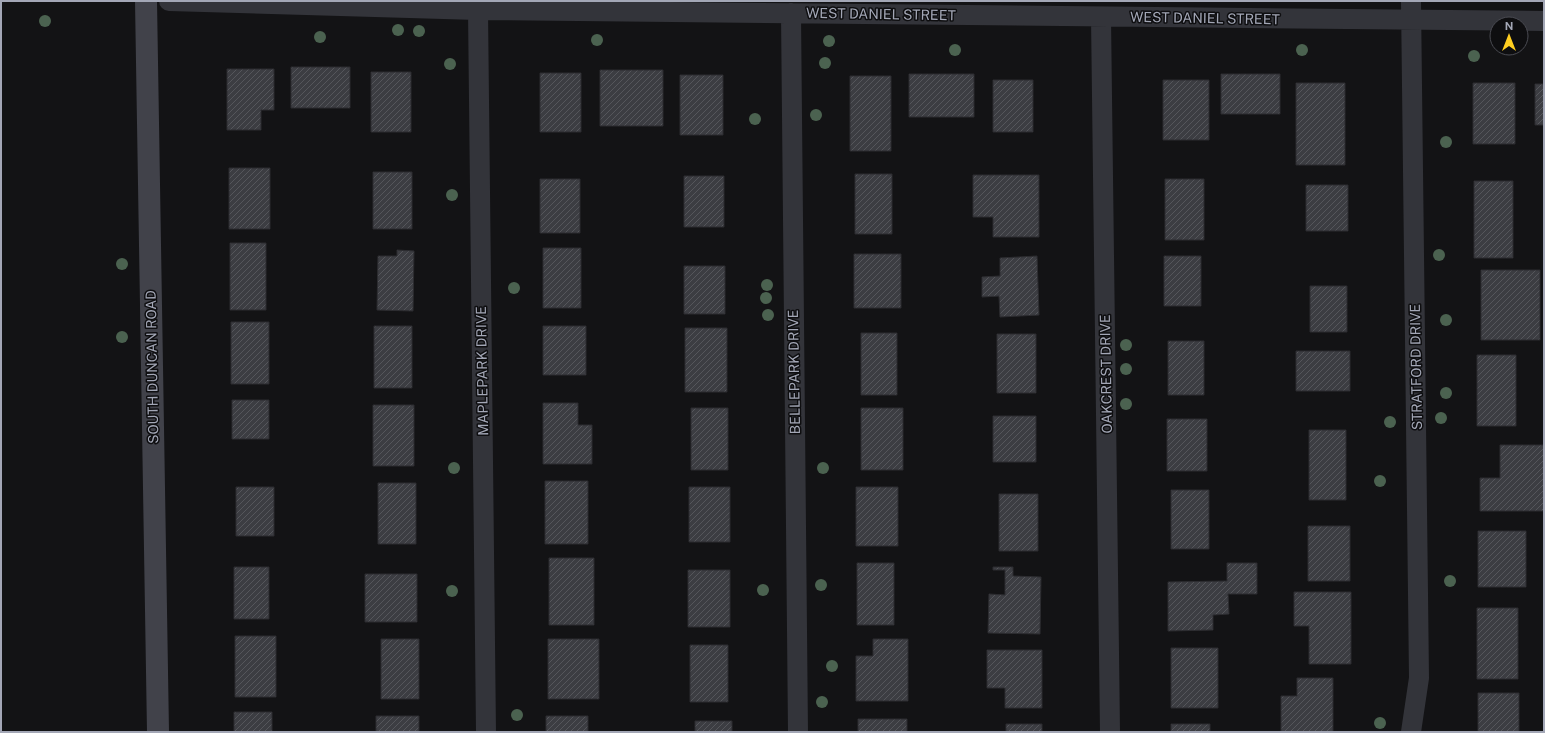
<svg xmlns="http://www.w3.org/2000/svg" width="1545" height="733" font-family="'Public Sans',sans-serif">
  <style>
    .building { fill: url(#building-hatch); stroke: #2d2d31 }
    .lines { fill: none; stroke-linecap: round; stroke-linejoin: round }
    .street { stroke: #33343a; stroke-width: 20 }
    .secondary { stroke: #41424a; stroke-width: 22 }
    .tree { fill: #4b6250 }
    .labels { text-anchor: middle; stroke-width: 3; stroke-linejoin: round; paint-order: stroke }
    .street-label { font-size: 14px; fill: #a3a7b6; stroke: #0e0e10 }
  </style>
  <defs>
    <pattern id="building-hatch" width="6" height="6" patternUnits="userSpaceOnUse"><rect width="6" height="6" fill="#3c3d42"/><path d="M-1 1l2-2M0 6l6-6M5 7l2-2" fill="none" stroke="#55565b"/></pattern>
  </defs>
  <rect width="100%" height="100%" fill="#131315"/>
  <path class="building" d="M 291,67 L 350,67 L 350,108 L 291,108 Z
    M 227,69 L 274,69 L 274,110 L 261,110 L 261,130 L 227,130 Z
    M 600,70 L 663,70 L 663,126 L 600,126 Z
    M 371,72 L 411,72 L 411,132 L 371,132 Z
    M 540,73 L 581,73 L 581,132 L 540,132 Z
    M 909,74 L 974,74 L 974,117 L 909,117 Z
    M 1221,74 L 1280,74 L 1280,114 L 1221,114 Z
    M 680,75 L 723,75 L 723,135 L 680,135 Z
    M 850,76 L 891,76 L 891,151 L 850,151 Z
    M 993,80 L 1033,80 L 1033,132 L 993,132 Z
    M 1163,80 L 1209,80 L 1209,140 L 1163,140 Z
    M 1296,83 L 1345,83 L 1345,165 L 1296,165 Z
    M 1473,83 L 1515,83 L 1515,144 L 1473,144 Z
    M 1535,84 L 1544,84 L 1544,125 L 1535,125 Z
    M 229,168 L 270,168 L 270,229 L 229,229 Z
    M 373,172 L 412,172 L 412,229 L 373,229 Z
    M 855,174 L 892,174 L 892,234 L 855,234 Z
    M 973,175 L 1039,175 L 1039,237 L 993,237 L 993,217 L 973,217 Z
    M 684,176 L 724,176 L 724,227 L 684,227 Z
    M 540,179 L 580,179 L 580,233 L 540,233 Z
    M 1165,179 L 1204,179 L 1204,240 L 1165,240 Z
    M 1474,181 L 1513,181 L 1513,258 L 1474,258 Z
    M 1306,185 L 1348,185 L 1348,231 L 1306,231 Z
    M 230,243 L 266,243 L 266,310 L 230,310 Z
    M 543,248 L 581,248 L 581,308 L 543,308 Z
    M 397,250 L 414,251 L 413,311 L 377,310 L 378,256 L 397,256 Z
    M 854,254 L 901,254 L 901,308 L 854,308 Z
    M 1037,256 L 1039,315 L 1000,317 L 999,296 L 982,297 L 982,277 L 1000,276 L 1000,258 Z
    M 1164,256 L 1201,256 L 1201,306 L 1164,306 Z
    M 684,266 L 725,266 L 725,314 L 684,314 Z
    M 1481,270 L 1540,270 L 1540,340 L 1481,340 Z
    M 1310,286 L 1347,286 L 1347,332 L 1310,332 Z
    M 231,322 L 269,322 L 269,384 L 231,384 Z
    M 374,326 L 412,326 L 412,388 L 374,388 Z
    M 543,326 L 586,326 L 586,375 L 543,375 Z
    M 685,328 L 727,328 L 727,392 L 685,392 Z
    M 861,333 L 897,333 L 897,395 L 861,395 Z
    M 997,334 L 1036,334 L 1036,393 L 997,393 Z
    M 1168,341 L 1204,341 L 1204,395 L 1168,395 Z
    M 1296,351 L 1350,351 L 1350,391 L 1296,391 Z
    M 1477,355 L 1516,355 L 1516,426 L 1477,426 Z
    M 232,400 L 269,400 L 269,439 L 232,439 Z
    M 543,403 L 578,403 L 578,425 L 592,425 L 592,464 L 543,464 Z
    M 373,405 L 414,405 L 414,466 L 373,466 Z
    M 691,408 L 728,408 L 728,470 L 691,470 Z
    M 861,408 L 903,408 L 903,470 L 861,470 Z
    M 993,416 L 1036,416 L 1036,462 L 993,462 Z
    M 1167,419 L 1207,419 L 1207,471 L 1167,471 Z
    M 1309,430 L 1346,430 L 1346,500 L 1309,500 Z
    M 1500,445 L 1544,445 L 1544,511 L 1480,511 L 1480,478 L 1500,478 Z
    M 545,481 L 588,481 L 588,544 L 545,544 Z
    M 378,483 L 416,483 L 416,544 L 378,544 Z
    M 236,487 L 274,487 L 274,536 L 236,536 Z
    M 689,487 L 730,487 L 730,542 L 689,542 Z
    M 856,487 L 898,487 L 898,546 L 856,546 Z
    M 1171,490 L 1209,490 L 1209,549 L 1171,549 Z
    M 999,494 L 1038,494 L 1038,551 L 999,551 Z
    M 1308,526 L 1350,526 L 1350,581 L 1308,581 Z
    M 1478,531 L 1526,531 L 1526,587 L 1478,587 Z
    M 549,558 L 594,558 L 594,625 L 549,625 Z
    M 857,563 L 894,563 L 894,625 L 857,625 Z
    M 1227,563 L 1257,563 L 1257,594 L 1228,594 L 1229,614 L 1213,615 L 1213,630 L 1168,631 L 1168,582 L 1227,581 Z
    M 234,567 L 269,567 L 269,619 L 234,619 Z
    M 993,567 L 1013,567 L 1013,576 L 1041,577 L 1040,634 L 988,633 L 989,594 L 1005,595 L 1005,570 L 993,570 Z
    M 688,570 L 730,570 L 730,627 L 688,627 Z
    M 365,574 L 417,574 L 417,622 L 365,622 Z
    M 1294,592 L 1351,592 L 1351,664 L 1309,664 L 1309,626 L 1294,626 Z
    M 1477,608 L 1518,608 L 1518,679 L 1477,679 Z
    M 235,636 L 276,636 L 276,697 L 235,697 Z
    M 381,639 L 419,639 L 419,699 L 381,699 Z
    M 548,639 L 599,639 L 599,699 L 548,699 Z
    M 873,639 L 908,639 L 908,701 L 856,701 L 856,656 L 873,656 Z
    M 690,645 L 728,645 L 728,702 L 690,702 Z
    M 1171,648 L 1218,648 L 1218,708 L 1171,708 Z
    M 987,650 L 1042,650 L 1042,708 L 1005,708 L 1005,688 L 987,688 Z
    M 1297,678 L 1333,678 L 1333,732 L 1281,732 L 1281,696 L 1297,696 Z
    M 1478,693 L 1519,693 L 1519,732 L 1478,732 Z
    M 234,712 L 272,712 L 272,732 L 234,732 Z
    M 376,716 L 419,716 L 419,732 L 376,732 Z
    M 546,716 L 588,716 L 588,732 L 546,732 Z
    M 858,719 L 907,719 L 907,732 L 858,732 Z
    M 695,721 L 732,721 L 732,732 L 695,732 Z
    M 1006,724 L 1042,724 L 1042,732 L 1006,732 Z
    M 1171,724 L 1210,724 L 1210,732 L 1171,732 Z"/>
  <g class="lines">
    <path class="street" d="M 169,1 L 478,10 L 1544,21
      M 1411,1 L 1419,678 L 1411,732
      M 478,10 L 486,732
      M 791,13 L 798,732
      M 1101,17 L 1110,732"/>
    <path class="secondary" d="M 146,1 L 158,732"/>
  </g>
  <g class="tree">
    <circle cx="45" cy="21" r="6"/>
    <circle cx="398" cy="30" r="6"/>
    <circle cx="419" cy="31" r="6"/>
    <circle cx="320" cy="37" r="6"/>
    <circle cx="597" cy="40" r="6"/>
    <circle cx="829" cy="41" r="6"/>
    <circle cx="955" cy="50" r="6"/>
    <circle cx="1302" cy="50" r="6"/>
    <circle cx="1474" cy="56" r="6"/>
    <circle cx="825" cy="63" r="6"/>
    <circle cx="450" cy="64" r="6"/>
    <circle cx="816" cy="115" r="6"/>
    <circle cx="755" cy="119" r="6"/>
    <circle cx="1446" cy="142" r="6"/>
    <circle cx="452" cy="195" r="6"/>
    <circle cx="1439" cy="255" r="6"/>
    <circle cx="122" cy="264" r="6"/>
    <circle cx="767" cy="285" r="6"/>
    <circle cx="514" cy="288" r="6"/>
    <circle cx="766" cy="298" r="6"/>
    <circle cx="768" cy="315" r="6"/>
    <circle cx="1446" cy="320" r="6"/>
    <circle cx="122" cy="337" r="6"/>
    <circle cx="1126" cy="345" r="6"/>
    <circle cx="1126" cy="369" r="6"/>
    <circle cx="1446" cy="393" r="6"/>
    <circle cx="1126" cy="404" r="6"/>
    <circle cx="1441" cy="418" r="6"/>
    <circle cx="1390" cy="422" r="6"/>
    <circle cx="454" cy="468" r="6"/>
    <circle cx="823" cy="468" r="6"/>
    <circle cx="1380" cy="481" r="6"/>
    <circle cx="1450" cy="581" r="6"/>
    <circle cx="821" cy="585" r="6"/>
    <circle cx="763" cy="590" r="6"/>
    <circle cx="452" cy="591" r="6"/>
    <circle cx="832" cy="666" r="6"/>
    <circle cx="822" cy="702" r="6"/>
    <circle cx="517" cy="715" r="6"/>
    <circle cx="1380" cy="723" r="6"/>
  </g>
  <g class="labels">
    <g class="street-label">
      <text transform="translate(881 14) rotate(1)" y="5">WEST DANIEL STREET</text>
      <text transform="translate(1205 18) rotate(1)" y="5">WEST DANIEL STREET</text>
      <text transform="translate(152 367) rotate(-91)" y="5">SOUTH DUNCAN ROAD</text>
      <text transform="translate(1416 367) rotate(-91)" y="5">STRATFORD DRIVE</text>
      <text transform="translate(482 371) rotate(-91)" y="5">MAPLEPARK DRIVE</text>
      <text transform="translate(794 372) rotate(-91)" y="5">BELLEPARK DRIVE</text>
      <text transform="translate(1106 374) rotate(-91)" y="5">OAKCREST DRIVE</text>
    </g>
  </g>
  <rect width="1545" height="733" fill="none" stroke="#a3a7b6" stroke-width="4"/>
  <g transform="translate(1509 36)"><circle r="19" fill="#0e0e10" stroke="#4a4b52"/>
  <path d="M0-3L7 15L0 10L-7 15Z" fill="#ffce20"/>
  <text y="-6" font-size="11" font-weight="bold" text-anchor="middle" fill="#a3a7b6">N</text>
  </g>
</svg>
